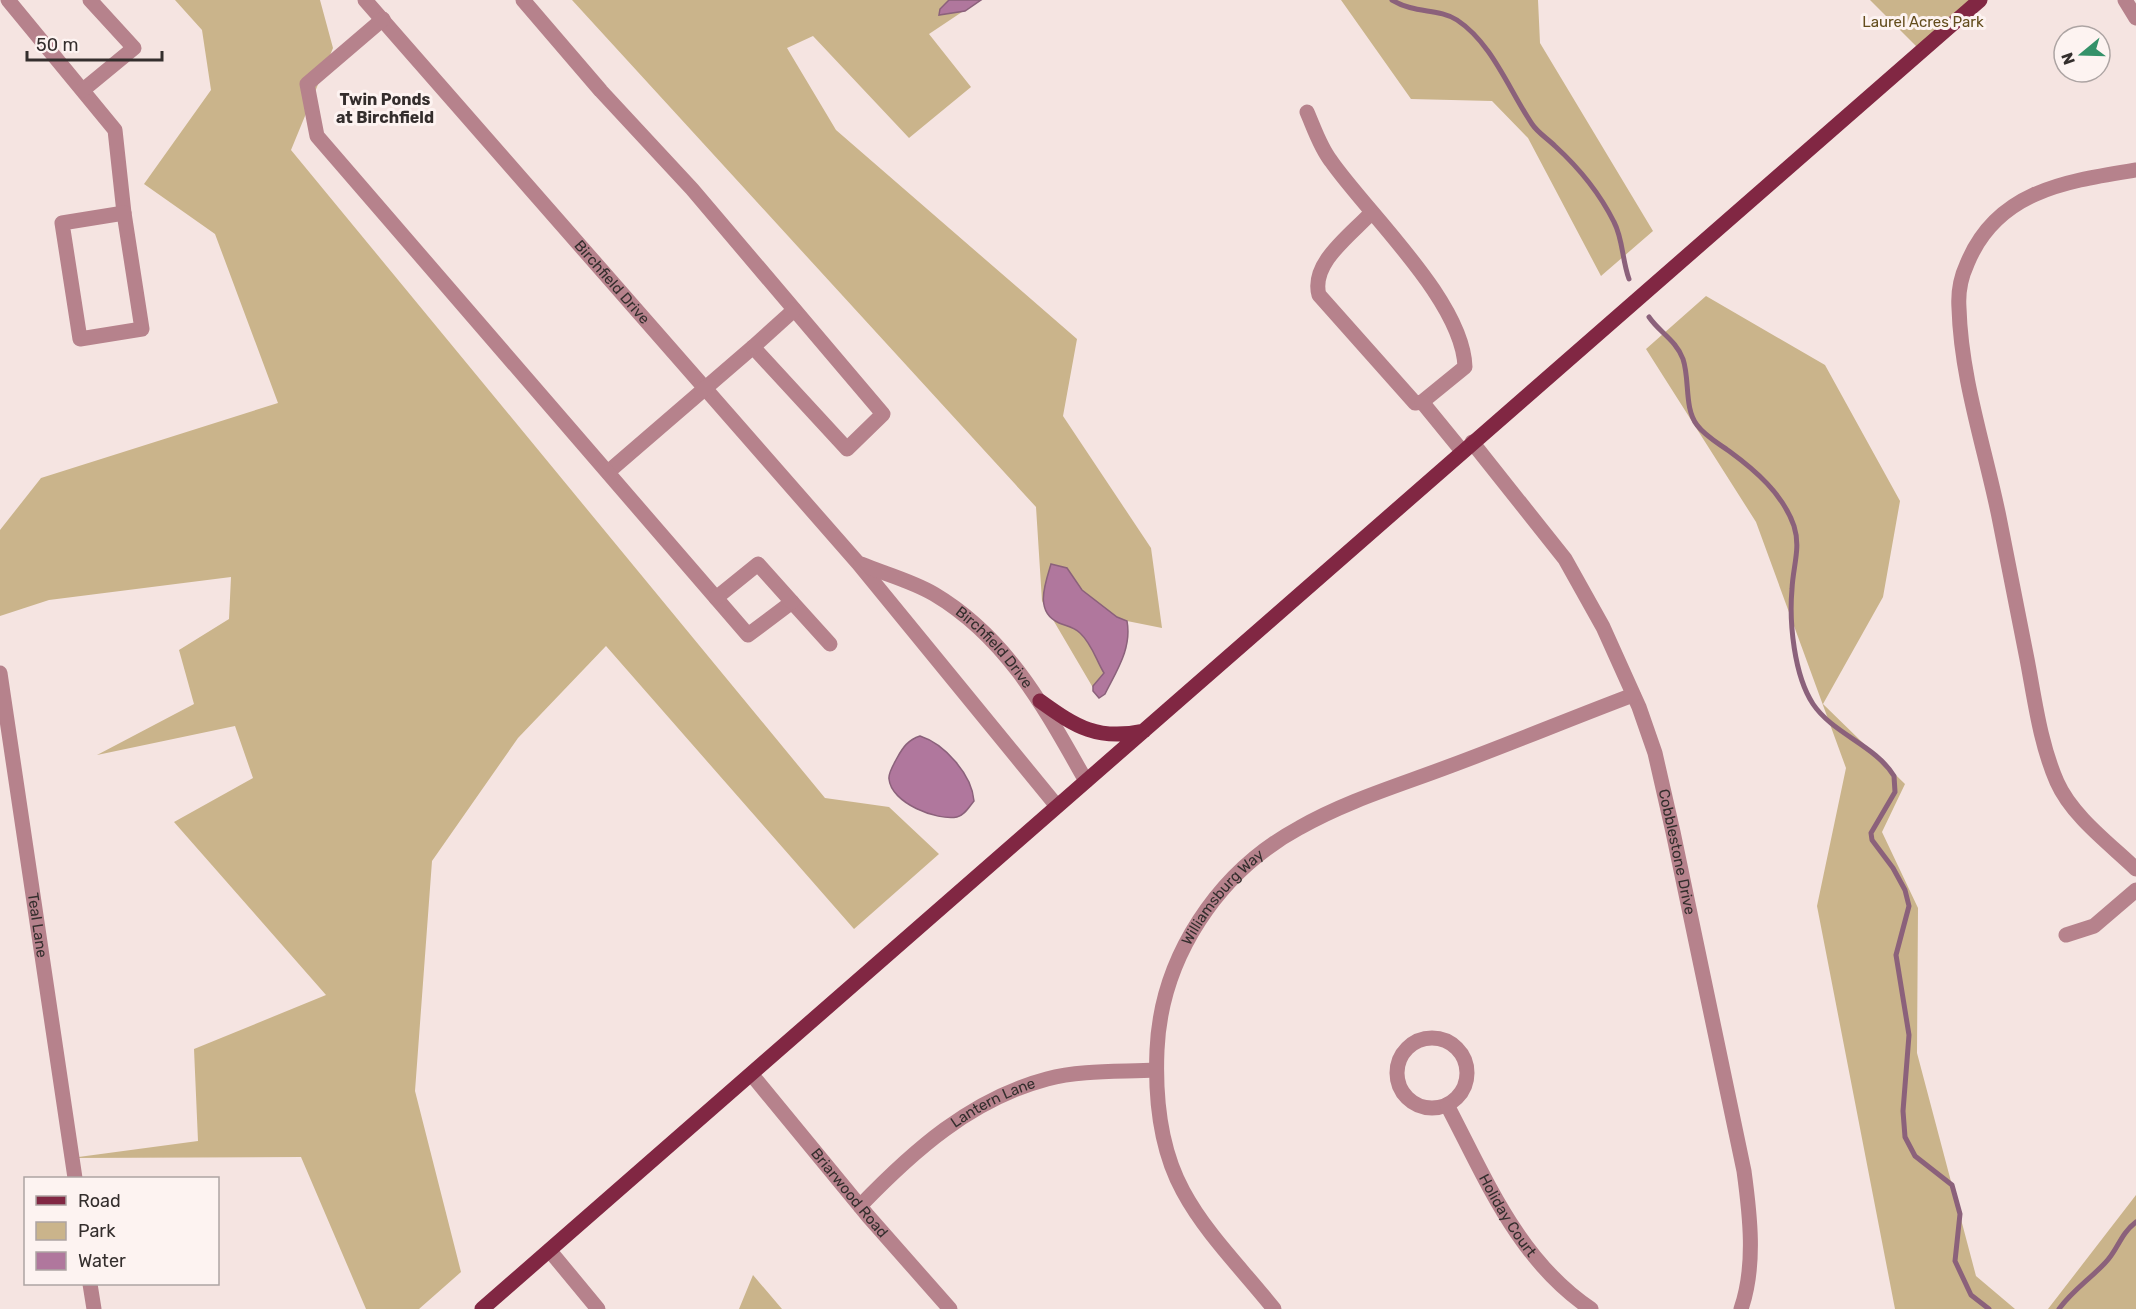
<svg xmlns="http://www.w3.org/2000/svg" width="2136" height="1309" font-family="Rubik,sans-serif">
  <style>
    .green { fill: #cab48b }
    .water { fill: #b0779d; stroke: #8b617b; stroke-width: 1.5 }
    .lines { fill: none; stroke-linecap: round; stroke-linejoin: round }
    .stream { stroke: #8b617b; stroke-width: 5 }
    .minor { stroke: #b6828c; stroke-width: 15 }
    .major { stroke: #812743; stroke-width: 15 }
    .labels { text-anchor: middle; stroke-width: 6; stroke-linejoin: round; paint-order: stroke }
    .park-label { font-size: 15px; fill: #634d1d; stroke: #fdf3f1 }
    .street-label { font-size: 15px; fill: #342e2d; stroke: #fdf3f1 }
    .neighbourhood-label { font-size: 16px; font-weight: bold; fill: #342e2d; stroke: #fdf3f1 }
  </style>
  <rect width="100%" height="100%" fill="#f5e4e1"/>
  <path class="green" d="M 175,0 L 320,0 L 333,48 L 291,150 L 825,798 L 889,807 L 939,854 L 854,929 L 606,646 L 518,738 L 432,861 L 415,1091 L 461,1272 L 419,1309 L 366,1309 L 301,1157 L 71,1158 L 198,1141 L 194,1049 L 326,995 L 174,822 L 253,778 L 235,726 L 97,755 L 194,704 L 179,650 L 229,619 L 231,577 L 49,600 L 0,616 L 0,530 L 41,478 L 278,403 L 215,234 L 144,184 L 211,90 L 202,30 Z
    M 572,0 L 980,0 L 929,34 L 971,87 L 909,138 L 813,36 L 787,48 L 836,130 L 1077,339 L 1063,416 L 1151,548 L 1162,628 L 1127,621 L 1099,698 L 1042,601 L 1036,507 Z
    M 1341,0 L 1538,0 L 1540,43 L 1653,231 L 1601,276 L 1528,138 L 1492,101 L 1411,99 Z
    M 1870,0 L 1982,0 L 1922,52 Z
    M 1706,296 L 1825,365 L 1900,501 L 1883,597 L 1823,704 L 1905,784 L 1882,832 L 1918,908 L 1917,1053 L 1976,1276 L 2015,1309 L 1895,1309 L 1817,906 L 1846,768 L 1756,522 L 1646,349 Z
    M 2136,1195 L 2136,1309 L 2048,1309 Z
    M 753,1275 L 782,1309 L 739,1309 Z"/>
  <path class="water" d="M 949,0 L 981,0 L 965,11 L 939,15 L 940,9 Z
    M 1051,564 L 1067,568 L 1082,590 L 1117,617 L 1127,621 C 1132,648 1117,670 1105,694 L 1099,698 L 1093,691 L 1093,686 L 1104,673 C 1096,660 1092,644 1080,633 C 1074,627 1066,626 1059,623 C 1034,612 1045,584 1051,564 Z
    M 920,736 C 945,744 972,775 974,801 C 969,807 964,816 957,817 C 937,821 891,803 889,779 C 888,773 894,764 897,758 C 903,747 908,740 920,736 Z"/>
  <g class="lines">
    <path class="stream" d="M 1392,0 C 1415,14 1438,8 1457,20 C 1492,43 1509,90 1532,124 C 1538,133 1547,138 1555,146 C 1578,167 1600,194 1614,222 C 1623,239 1622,260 1629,279
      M 1649,317 C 1660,333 1676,340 1683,359 C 1690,380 1684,408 1697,425 C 1705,436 1718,443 1729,451 C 1755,470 1783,494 1794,526 C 1801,548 1793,566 1792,589 C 1789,622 1794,675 1813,704 C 1833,734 1875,745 1894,776 L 1895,792 L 1871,833 L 1872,840 L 1893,868 L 1905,890 L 1909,906 L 1896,955 L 1909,1035 L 1903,1111 L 1905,1137 L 1915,1156 L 1952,1185 L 1960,1214 L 1955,1261 L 1971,1295 L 1989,1309
      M 2059,1309 C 2072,1291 2090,1279 2105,1263 C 2118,1250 2120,1234 2136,1222"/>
    <g class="minor">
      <path d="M 8,0 L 115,130 L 124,213"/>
      <path id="s1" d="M 365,0 L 858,563 L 1056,805"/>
      <path d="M 523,0 L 601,91 L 692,189 L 883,414 L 847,449 L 753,347 L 608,472"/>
      <path d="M 2125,0 L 2136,18"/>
      <path d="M 383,19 L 307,84 L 317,136 L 748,635 L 792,602 L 830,644"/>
      <path d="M 83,90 L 134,48 L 90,0"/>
      <path d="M 1307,112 C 1314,128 1320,147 1331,161 C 1368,214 1463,301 1465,367 L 1422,402 L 1415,403 L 1319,295 C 1310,263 1352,234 1372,212"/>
      <path d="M 2136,170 C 2068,181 1997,190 1967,264 C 1961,277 1958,294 1959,308 C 1961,379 1985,448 1999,517 C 2008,564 2018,612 2027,659 C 2035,701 2040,743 2057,782 C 2072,816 2110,844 2136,869"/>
      <path d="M 124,213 L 142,329 L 80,339 L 62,223 Z"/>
      <path d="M 753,347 L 794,310"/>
      <path d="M 1422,402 L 1462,451"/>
      <path id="s2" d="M 1472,442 L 1565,559 L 1603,627 L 1639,707 L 1655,753 L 1673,832 L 1744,1171 C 1750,1215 1756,1266 1741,1309"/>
      <path id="s3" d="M 861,564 C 885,574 912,581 934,594 C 1008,638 1045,709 1086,781"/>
      <path d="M 716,598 L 758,564 L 792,602"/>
      <path id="s4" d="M 0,673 L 75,1178"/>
      <path d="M 2066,935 L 2094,926 L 2136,890"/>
      <circle cx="1432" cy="1073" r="35"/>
      <path id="s5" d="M 752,1075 L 868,1216 L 950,1309"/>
      <path id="s6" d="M 1447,1105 C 1486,1179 1518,1260 1591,1309"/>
      <path id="s7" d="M 860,1206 C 913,1151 971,1099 1047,1079 C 1081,1070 1120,1072 1156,1070"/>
      <path d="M 550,1251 L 598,1309"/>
      <path d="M 90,1284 L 94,1309"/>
      <path id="s8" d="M 1274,1309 C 1244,1271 1206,1234 1183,1191 C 1160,1149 1155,1097 1157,1050 C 1161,957 1218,872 1299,828 C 1346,801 1400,785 1450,766 C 1512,743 1572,718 1633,695"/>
    </g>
    <path class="major" d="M 1040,701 C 1076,727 1098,741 1144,731
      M 482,1309 L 1980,0"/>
  </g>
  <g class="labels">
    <g class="park-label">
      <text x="1923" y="27">Laurel Acres Park</text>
    </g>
    <g class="street-label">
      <text dy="5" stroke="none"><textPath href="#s1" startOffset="375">Birchfield Drive</textPath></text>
      <text dy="5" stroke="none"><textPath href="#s3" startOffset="160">Birchfield Drive</textPath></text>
      <text dy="5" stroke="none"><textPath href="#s2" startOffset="465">Cobblestone Drive</textPath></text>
      <text dy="5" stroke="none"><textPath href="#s8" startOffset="465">Williamsburg Way</textPath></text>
      <text dy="5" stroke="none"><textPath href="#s4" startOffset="255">Teal Lane</textPath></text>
      <text dy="5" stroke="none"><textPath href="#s7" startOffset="170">Lantern Lane</textPath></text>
      <text dy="5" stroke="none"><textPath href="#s5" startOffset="153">Briarwood Road</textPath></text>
      <text dy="5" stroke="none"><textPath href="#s6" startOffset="126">Holiday Court</textPath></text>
    </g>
    <g class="neighbourhood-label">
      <text x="385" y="105">Twin Ponds<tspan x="385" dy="18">at Birchfield</tspan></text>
    </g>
  </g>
  <rect x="24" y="1177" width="195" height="108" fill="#fdf3f1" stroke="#ada4a3" stroke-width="1.5"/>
  <rect x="36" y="1196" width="30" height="9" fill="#812743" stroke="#ada4a3" stroke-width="1.5"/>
  <text x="78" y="1207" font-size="18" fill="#342e2d">Road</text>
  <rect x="36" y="1222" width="30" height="18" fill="#cab48b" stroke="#ada4a3" stroke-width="1.5"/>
  <text x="78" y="1237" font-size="18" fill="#342e2d">Park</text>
  <rect x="36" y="1252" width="30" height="18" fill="#b0779d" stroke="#ada4a3" stroke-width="1.5"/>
  <text x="78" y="1267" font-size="18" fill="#342e2d">Water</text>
  <g transform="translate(2082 54) rotate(251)"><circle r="28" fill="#fdf3f1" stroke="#ada4a3" stroke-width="1.5"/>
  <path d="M0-4.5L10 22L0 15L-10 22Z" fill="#349169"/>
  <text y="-9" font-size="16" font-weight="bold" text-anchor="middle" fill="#342e2d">N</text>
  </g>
  <path d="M27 51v9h135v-9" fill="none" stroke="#342e2d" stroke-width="3"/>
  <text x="36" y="51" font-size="18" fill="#342e2d" stroke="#fdf3f1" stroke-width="4.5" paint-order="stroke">50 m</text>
</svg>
